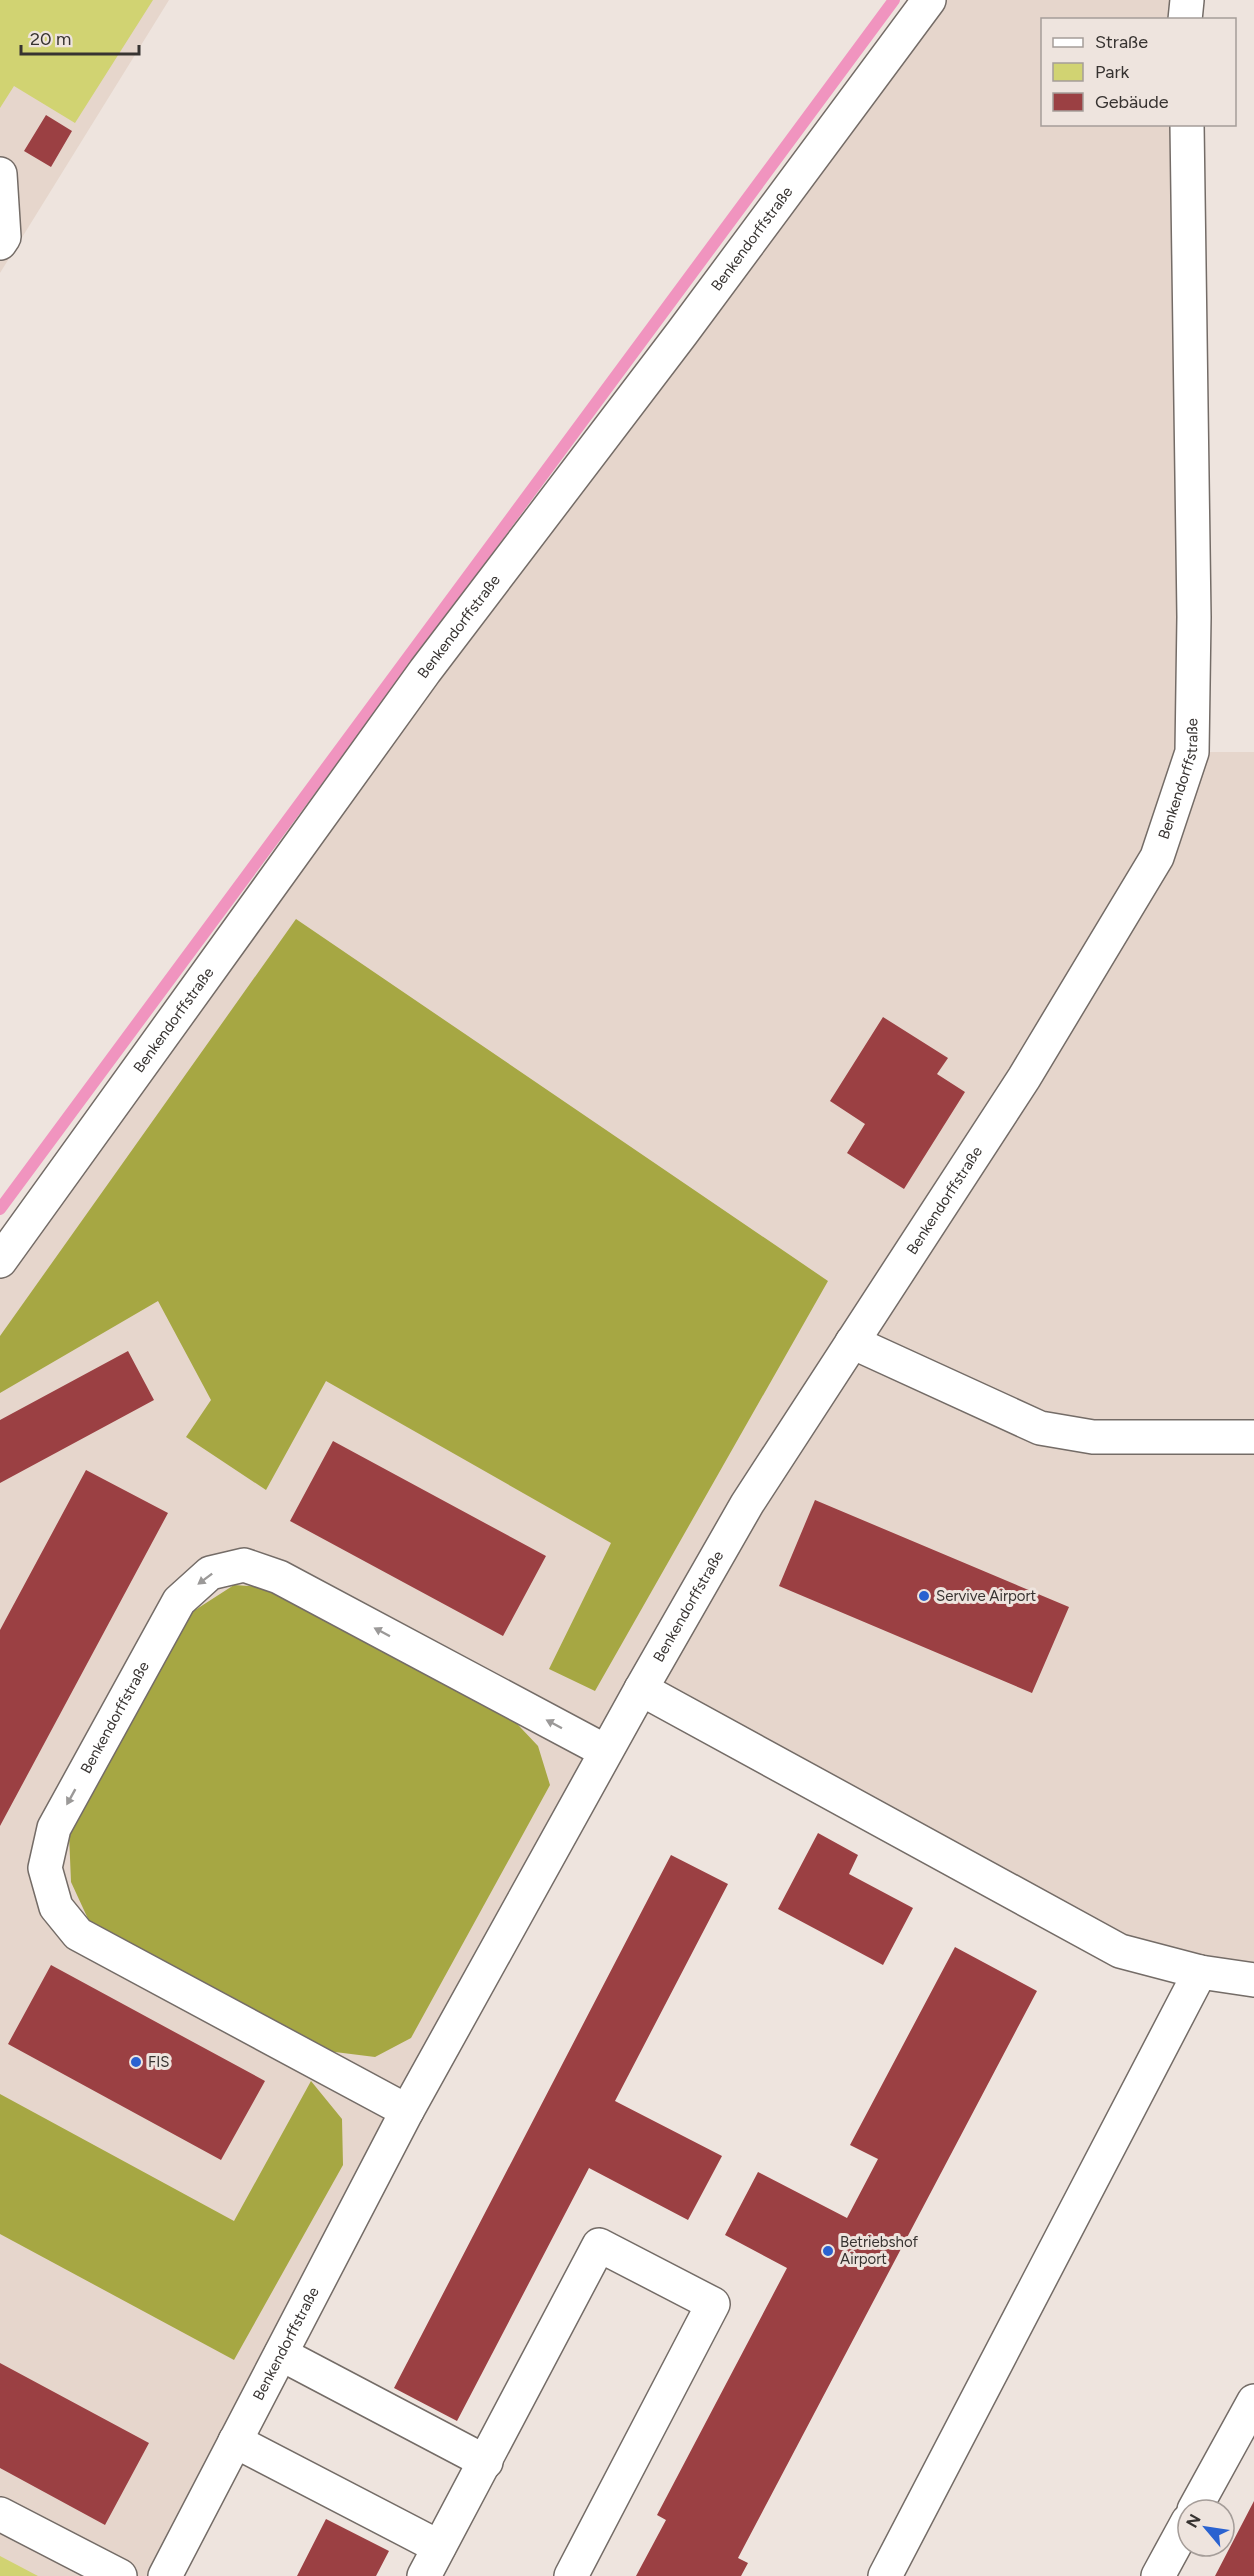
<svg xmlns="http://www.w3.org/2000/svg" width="1254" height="2576" font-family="Figtree,sans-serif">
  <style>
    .built { fill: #e6d6cc }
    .green { fill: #d1d372 }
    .forest { fill: #a6a743 }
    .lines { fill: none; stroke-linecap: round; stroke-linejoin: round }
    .stream { stroke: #f094bf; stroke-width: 12 }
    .building { fill: #9b4043 }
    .minor-casing { stroke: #746c67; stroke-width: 36 }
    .minor { stroke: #fff; stroke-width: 33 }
    .oneway { fill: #9b9998 }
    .poi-dot { fill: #2a62d0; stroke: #eee4de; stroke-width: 2 }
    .labels { text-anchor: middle; stroke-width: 6; stroke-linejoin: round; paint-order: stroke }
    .street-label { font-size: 15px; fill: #373331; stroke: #eee4de }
    .poi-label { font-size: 15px; fill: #373331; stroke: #eee4de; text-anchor: start }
  </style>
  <rect width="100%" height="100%" fill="#eee4de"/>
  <path class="built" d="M 0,0 L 169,0 L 0,273 Z
    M 929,0 L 1187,0 L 1185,19 L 1042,20 L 1042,124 L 1187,125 L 1193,752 L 1254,752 L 1254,1980 L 1120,1951 L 641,1689 L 165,2576 L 0,2576 L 0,1261 Z"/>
  <path class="green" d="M 0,0 L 153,0 L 75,123 L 14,86 L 0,108 Z
    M 0,2556 L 38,2576 L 0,2576 Z"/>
  <path class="forest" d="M 296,919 L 828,1281 L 595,1691 L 549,1669 L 611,1543 L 326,1381 L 266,1490 L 186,1437 L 211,1400 L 158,1301 L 0,1393 L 0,1336 Z
    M 234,1585 L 277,1588 L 506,1712 L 538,1746 L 550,1785 L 411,2038 L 375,2057 L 327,2051 L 89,1921 L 71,1882 L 69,1834 L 192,1612 Z
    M 311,2081 L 342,2119 L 343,2165 L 234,2360 L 0,2234 L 0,2094 L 234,2221 Z"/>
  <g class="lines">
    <path class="stream" d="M 0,1209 L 894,0"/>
  </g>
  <path class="building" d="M 46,115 L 72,131 L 51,167 L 24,151 Z
    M 883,1017 L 948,1058 L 937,1074 L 965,1092 L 904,1189 L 847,1153 L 865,1124 L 830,1101 Z
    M 128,1351 L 154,1400 L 0,1483 L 0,1420 Z
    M 333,1441 L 546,1556 L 503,1636 L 290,1521 Z
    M 86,1470 L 168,1513 L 0,1826 L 0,1630 Z
    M 815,1500 L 1069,1607 L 1032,1693 L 779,1586 Z
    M 818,1833 L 858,1855 L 849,1874 L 913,1908 L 883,1965 L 778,1909 Z
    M 671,1855 L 728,1884 L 615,2101 L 722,2156 L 688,2220 L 589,2168 L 457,2421 L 394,2388 Z
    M 955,1947 L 1037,1991 L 738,2558 L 748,2563 L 741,2576 L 636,2576 L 666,2520 L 657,2515 L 787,2268 L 725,2235 L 758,2172 L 847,2218 L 878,2159 L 850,2145 Z
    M 51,1965 L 265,2081 L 221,2160 L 8,2044 Z
    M 0,2363 L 149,2443 L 105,2525 L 0,2468 Z
    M 1254,2501 L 1254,2576 L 1215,2576 Z
    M 326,2519 L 389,2551 L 376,2576 L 297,2576 Z"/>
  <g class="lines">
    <defs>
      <g id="minor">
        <path d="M 1185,20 L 1187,0"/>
        <path d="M 0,174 L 4,237 L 0,243"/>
        <path id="s1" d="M 0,1261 L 425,671 L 682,333 L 929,0"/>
        <path d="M 852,1342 L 1040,1428 L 1093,1437 L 1254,1437"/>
        <path d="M 641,1689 L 1120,1951 L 1200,1972 L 1254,1980"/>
        <path id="s2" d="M 407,2111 L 78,1934 L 56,1907 L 45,1868 L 54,1828 L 179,1601 L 210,1573 L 244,1565 L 279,1577 L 605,1751"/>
        <path d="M 281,2354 L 486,2462"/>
        <path d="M 235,2441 L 439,2547"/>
        <path d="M 1194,2510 L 1254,2401"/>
        <path d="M 0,2514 L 120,2576"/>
        <path id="s3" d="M 165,2576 L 407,2111 L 641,1689 L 747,1504 L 1024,1078 L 1157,857 L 1192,752 L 1194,617 L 1187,124"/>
        <path d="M 424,2576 L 599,2245 L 713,2304 L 571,2576"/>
        <path d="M 885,2576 L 1200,1972"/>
        <path d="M 1158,2576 L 1188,2521"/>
      </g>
    </defs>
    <use href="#minor" class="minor-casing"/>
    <use href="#minor" class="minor"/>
  </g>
  <defs><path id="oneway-solid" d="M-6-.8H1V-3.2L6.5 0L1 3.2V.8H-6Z" transform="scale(1.5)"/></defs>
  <g class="oneway">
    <use href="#oneway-solid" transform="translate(205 1579) rotate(143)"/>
    <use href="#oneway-solid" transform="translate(382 1632) rotate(-152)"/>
    <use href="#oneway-solid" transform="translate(554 1724) rotate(-152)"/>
    <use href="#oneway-solid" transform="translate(71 1797) rotate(119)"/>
  </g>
  <g class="poi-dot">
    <circle cx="924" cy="1596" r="6"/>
    <circle cx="136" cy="2062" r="6"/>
    <circle cx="828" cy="2251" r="6"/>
  </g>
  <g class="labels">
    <g class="street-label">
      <text dy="5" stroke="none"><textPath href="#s1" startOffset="1269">Benkendorffstraße</textPath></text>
      <text dy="5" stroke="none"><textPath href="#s1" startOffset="783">Benkendorffstraße</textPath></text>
      <text dy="5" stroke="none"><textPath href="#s3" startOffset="2068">Benkendorffstraße</textPath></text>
      <text dy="5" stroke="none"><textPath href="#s1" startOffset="297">Benkendorffstraße</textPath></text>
      <text dy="5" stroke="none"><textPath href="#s3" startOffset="1582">Benkendorffstraße</textPath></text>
      <text dy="5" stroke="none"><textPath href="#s3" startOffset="1102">Benkendorffstraße</textPath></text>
      <text dy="5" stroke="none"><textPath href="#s2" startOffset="616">Benkendorffstraße</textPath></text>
      <text dy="5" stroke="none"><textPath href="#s3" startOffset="262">Benkendorffstraße</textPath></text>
    </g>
    <g class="poi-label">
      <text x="936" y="1601">Servive Airport</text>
      <text x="148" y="2067">FIS</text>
      <text x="840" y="2247">Betriebshof<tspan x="840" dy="17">Airport</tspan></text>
    </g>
  </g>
  <rect x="1041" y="18" width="195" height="108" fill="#eee4de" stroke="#a59d99" stroke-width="1.5"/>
  <rect x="1053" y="38" width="30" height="9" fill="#ffffff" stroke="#a59d99" stroke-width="1.5"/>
  <text x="1095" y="48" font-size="18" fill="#373331">Straße</text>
  <rect x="1053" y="63" width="30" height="18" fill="#d1d372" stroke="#a59d99" stroke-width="1.5"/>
  <text x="1095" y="78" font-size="18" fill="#373331">Park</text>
  <rect x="1053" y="93" width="30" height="18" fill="#9b4043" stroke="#a59d99" stroke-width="1.5"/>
  <text x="1095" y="108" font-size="18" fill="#373331">Gebäude</text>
  <g transform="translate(1206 2528) rotate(299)"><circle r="28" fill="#eee4de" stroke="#a59d99" stroke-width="1.5"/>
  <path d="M0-4.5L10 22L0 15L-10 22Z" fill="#2a62d0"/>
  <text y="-9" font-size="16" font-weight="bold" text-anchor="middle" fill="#373331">N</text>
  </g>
  <path d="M21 45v9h118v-9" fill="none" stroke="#373331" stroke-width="3"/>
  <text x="30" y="45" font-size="18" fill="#373331" stroke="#eee4de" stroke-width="4.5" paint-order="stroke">20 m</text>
</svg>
